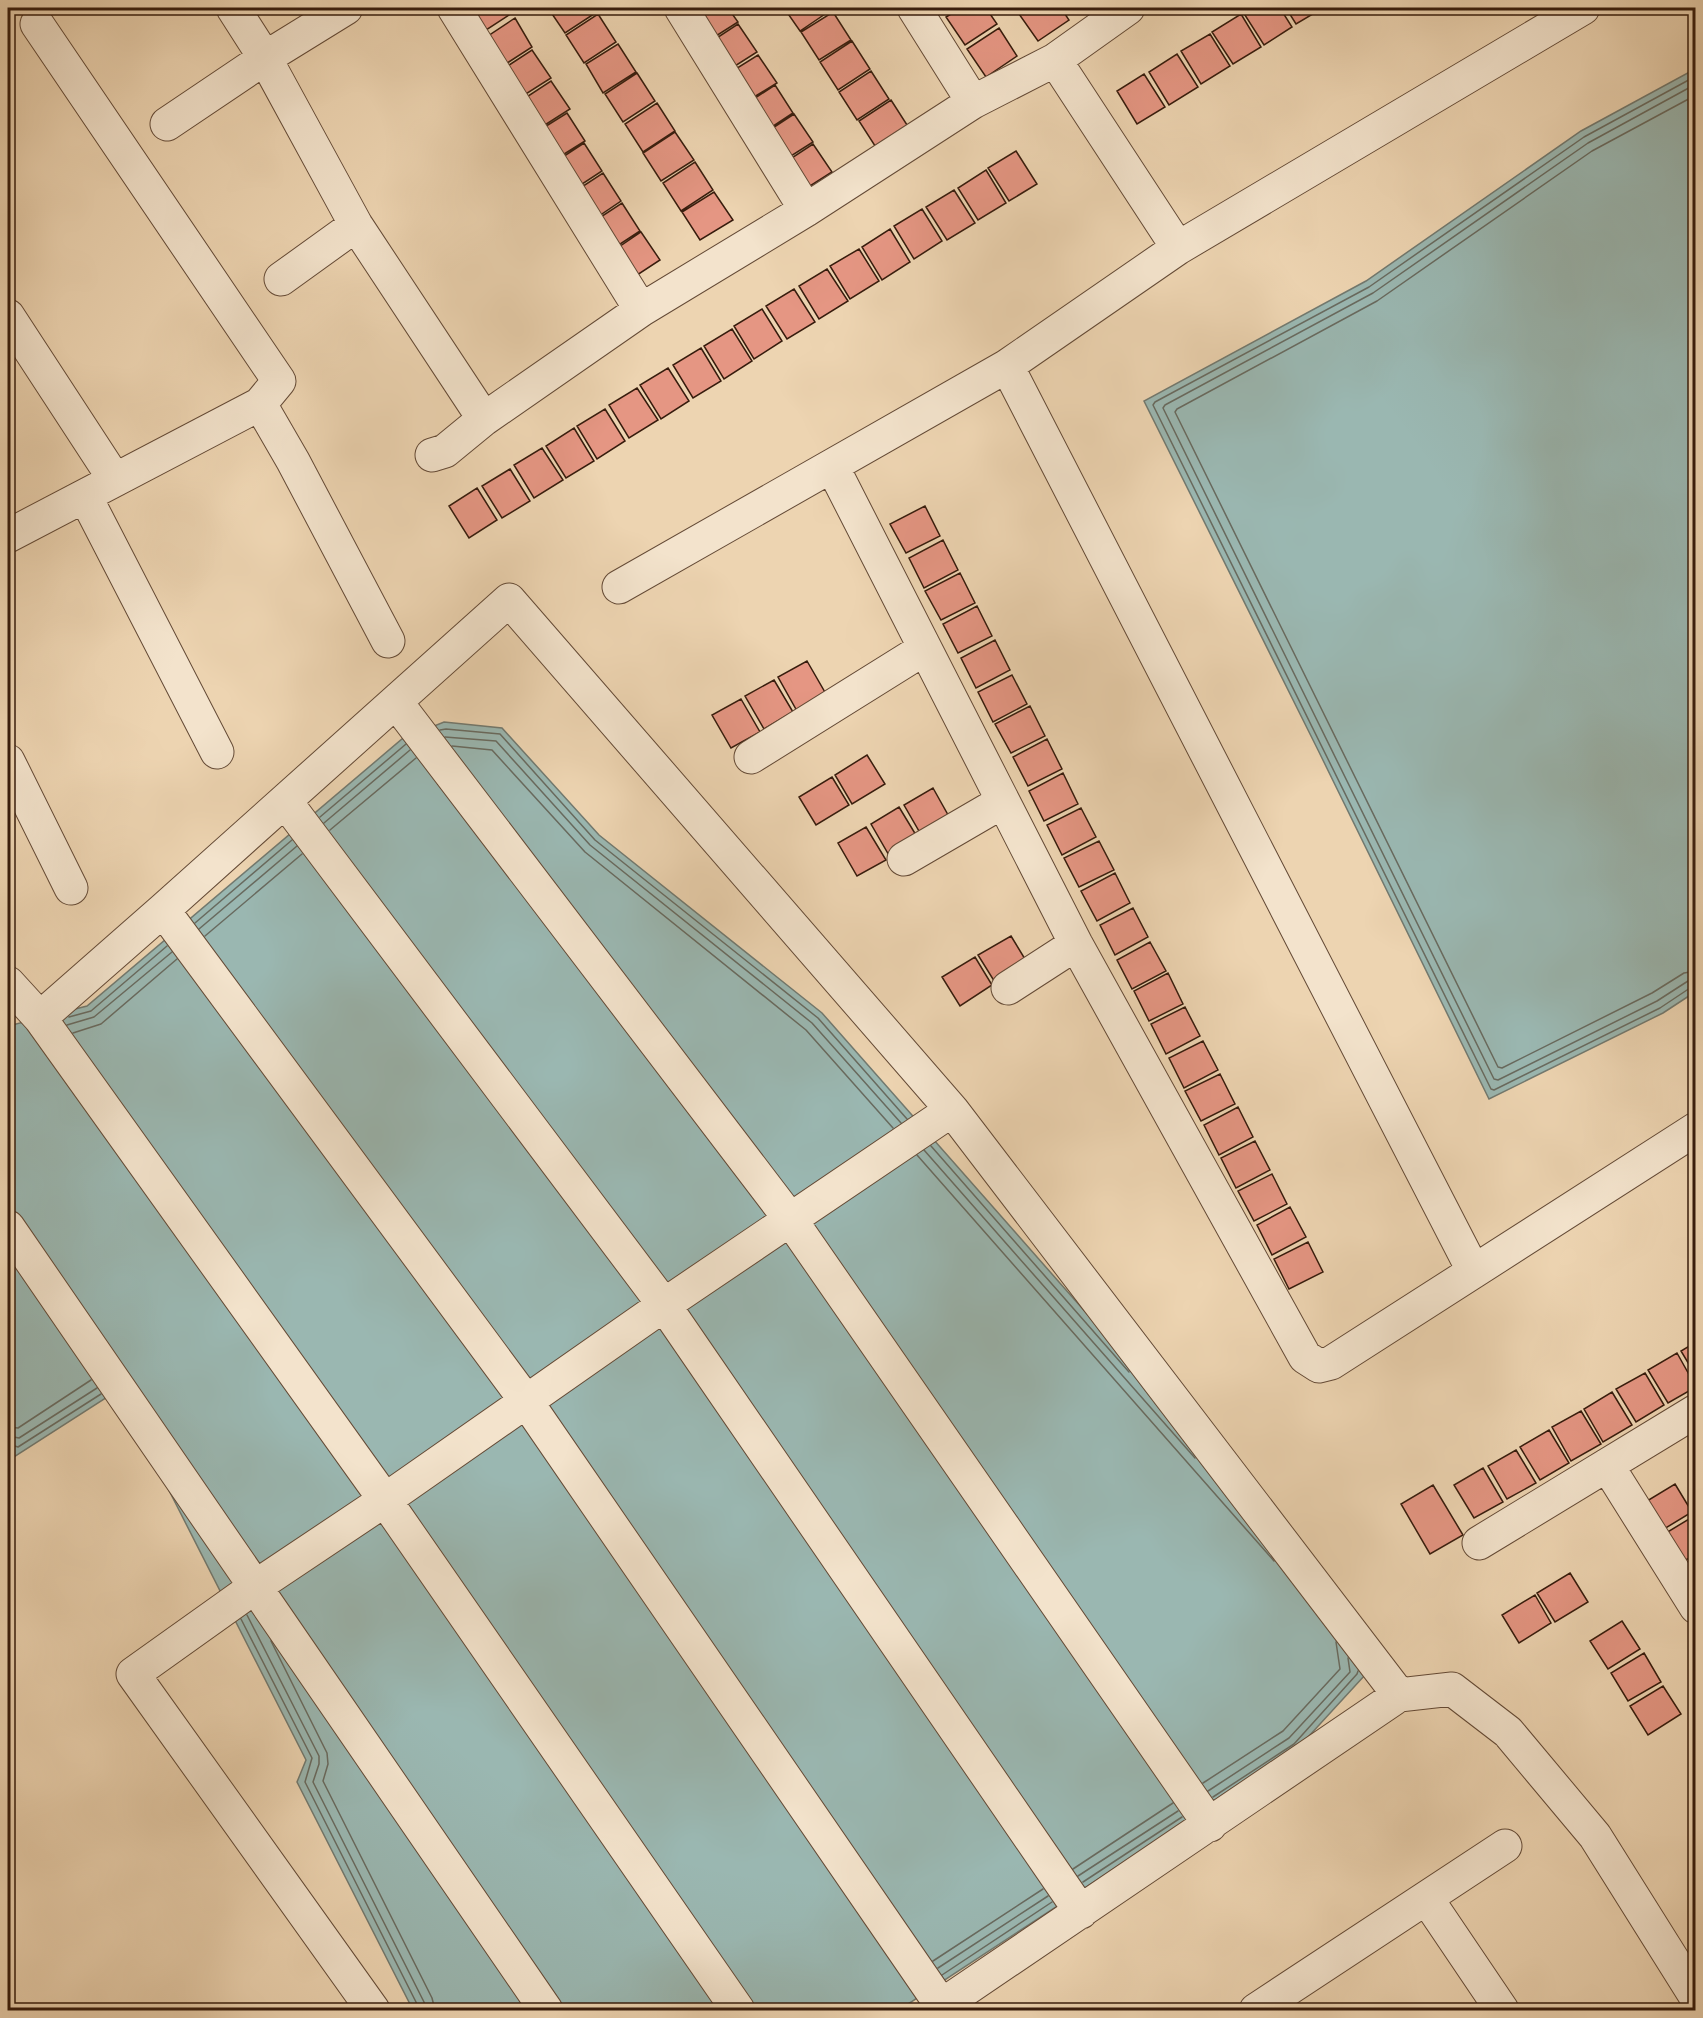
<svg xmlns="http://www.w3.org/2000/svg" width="1703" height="2018" font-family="'IM FELL Double Pica',serif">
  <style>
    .water { fill: #9ab7b1; stroke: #72796f; stroke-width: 1.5 }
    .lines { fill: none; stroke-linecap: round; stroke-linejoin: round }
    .shore { stroke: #686a5f; stroke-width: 1.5 }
    .building { fill: #e59683; stroke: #371c0d; stroke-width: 1.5 }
    .minor-casing { stroke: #644a36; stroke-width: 35 }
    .minor { stroke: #f3e3cc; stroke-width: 33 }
  </style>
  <rect width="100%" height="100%" fill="#edd4b1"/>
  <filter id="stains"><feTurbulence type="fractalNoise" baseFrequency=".00333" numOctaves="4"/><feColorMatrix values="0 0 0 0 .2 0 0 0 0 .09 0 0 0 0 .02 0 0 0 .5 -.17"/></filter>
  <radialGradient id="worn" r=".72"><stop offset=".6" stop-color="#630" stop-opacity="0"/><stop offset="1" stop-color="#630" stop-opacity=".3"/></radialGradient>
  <path class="water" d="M 1695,69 L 1695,992 L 1663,1013 L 1489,1099 L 1318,750 L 1144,401 L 1366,281 L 1581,131 Z
    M 444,722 L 502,728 L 599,835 L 822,1013 L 1355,1618 L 1365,1675 L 1298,1748 L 899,2010 L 413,2010 L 297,1782 L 306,1760 L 118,1390 L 14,1457 L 8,1444 L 8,1026 L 87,1006 L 402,739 Z"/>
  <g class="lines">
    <path class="shore" d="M 1696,76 L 1584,137 L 1369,287 L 1155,402 L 1153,405 L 1491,1089 L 1494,1090 L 1660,1008 L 1690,988 L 1696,987
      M 1696,84 L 1588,143 L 1373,293 L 1165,405 L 1163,408 L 1494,1079 L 1498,1080 L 1657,1001 L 1688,981 L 1696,980
      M 1696,95 L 1592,151 L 1377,301 L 1177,409 L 1175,412 L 1498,1067 L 1502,1068 L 1652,993 L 1684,973 L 1696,971
      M 440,730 L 446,729 L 500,734 L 595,840 L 818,1018 L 907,1119
      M 445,737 L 496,741 L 590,845 L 812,1023 L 901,1123
      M 452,746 L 492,750 L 585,852 L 806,1030 L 893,1128
      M 320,817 L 406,744
      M 324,823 L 410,750
      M 330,830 L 416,758
      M 195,923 L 292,840
      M 199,929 L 297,846
      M 205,936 L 302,854
      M 69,1017 L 91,1011 L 167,946
      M 67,1025 L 94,1017 L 172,952
      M 73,1033 L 101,1024 L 177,959
      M 931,1146 L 1129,1372
      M 924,1150 L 1195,1458
      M 917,1155 L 1274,1561
      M 8,1427 L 18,1428 L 91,1380
      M 8,1436 L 19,1438 L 97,1388
      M 8,1444 L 18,1447 L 101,1394
      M 247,1615 L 319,1756 L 319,1764 L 313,1782 L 424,2002 L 426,2010
      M 241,1619 L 312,1758 L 305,1782 L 418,2006 L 418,2010
      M 271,1641 L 327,1753 L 328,1764 L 323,1781 L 432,1998 L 435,2010
      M 1203,1783 L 1283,1731 L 1340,1669 L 1336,1642
      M 1208,1791 L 1289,1738 L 1350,1672 L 1348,1658
      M 1213,1797 L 1294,1744 L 1357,1674 L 1358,1671
      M 1073,1869 L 1173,1803
      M 1078,1876 L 1178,1811
      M 1083,1882 L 1182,1817
      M 933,1961 L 1043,1889
      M 938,1968 L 1048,1896
      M 942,1975 L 1052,1902"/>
  </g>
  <path class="building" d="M 463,8 L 508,8 L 512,13 L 480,34 Z
    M 548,8 L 594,8 L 597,12 L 565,33 Z
    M 699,8 L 728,8 L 738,22 L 705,43 Z
    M 784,8 L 830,8 L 831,10 L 800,31 Z
    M 961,8 L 986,8 L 997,24 L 965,45 L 946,17 Z
    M 1028,8 L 1061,8 L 1069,20 L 1038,41 L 1019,14 Z
    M 1250,8 L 1280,8 L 1292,27 L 1264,45 L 1243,12 Z
    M 1286,8 L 1323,8 L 1296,24 Z
    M 833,12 L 851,40 L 819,60 L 801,32 Z
    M 598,14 L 616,42 L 584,63 L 566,35 Z
    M 1241,14 L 1261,47 L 1233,64 L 1212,32 Z
    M 515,18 L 532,47 L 501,67 L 482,40 Z
    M 738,24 L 757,52 L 724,73 L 706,45 Z
    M 999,28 L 1017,56 L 986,77 L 967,49 Z
    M 1210,34 L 1230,66 L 1201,84 L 1181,51 Z
    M 852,41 L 870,69 L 838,90 L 820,62 Z
    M 618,44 L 636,72 L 603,93 L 586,64 Z
    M 532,50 L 551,78 L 518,99 L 500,71 Z
    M 1177,54 L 1198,87 L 1169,105 L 1149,72 Z
    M 758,55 L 777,83 L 744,103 L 726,75 Z
    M 871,71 L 889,99 L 857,120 L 839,92 Z
    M 637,73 L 655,101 L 623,122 L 605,94 Z
    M 1144,74 L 1165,107 L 1137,124 L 1117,91 Z
    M 551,81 L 570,109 L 537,130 L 519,102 Z
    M 775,85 L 793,113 L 761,134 L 743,106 Z
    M 891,100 L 909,128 L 877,149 L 859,121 Z
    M 657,103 L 675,131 L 643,152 L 625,124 Z
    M 567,113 L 585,141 L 553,161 L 535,133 Z
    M 794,114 L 813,142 L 780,163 L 762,135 Z
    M 675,132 L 694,160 L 661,181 L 643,153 Z
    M 584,143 L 602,171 L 570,192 L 552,164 Z
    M 813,144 L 832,172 L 799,193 L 781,165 Z
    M 1016,151 L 1037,184 L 1009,201 L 988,168 Z
    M 695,162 L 713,190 L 681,211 L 663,183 Z
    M 986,170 L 1006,203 L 978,220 L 958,188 Z
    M 603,173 L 621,201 L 590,222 L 571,194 Z
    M 954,190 L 975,223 L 947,240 L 926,207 Z
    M 714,192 L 733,220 L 700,240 L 682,212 Z
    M 622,203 L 640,231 L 608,252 L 590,224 Z
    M 922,209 L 942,241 L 914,259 L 894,226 Z
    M 890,229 L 910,262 L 882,280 L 862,247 Z
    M 641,232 L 660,260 L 628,281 L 610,253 Z
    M 859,249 L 879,281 L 850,299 L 830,266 Z
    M 827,269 L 848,301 L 819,319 L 799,286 Z
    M 794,289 L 815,322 L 787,339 L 766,306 Z
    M 762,309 L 782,341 L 754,359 L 734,326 Z
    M 732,329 L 752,361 L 724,379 L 704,346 Z
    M 701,348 L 721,381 L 693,398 L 673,365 Z
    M 668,368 L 689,401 L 661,419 L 640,385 Z
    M 637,388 L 658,420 L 629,438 L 609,405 Z
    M 605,409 L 625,441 L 597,459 L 577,426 Z
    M 574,428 L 594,461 L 566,478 L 546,446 Z
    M 542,448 L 563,480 L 534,498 L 514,465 Z
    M 510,469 L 530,501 L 502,518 L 482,486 Z
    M 477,488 L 497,520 L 469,538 L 449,506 Z
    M 925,506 L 940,536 L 906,553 L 890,524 Z
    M 943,540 L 958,570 L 924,588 L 909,558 Z
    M 960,573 L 975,603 L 941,620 L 925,591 Z
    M 977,606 L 992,636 L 958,653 L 943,624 Z
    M 995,640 L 1010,670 L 976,688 L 961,658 Z
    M 807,661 L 826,694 L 797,711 L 778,677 Z
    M 1012,675 L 1027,704 L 993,722 L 978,692 Z
    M 774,680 L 793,712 L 764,729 L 745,696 Z
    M 741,699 L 760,732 L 731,748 L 712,715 Z
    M 1030,706 L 1045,736 L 1011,753 L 995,724 Z
    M 1047,739 L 1062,769 L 1028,786 L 1013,757 Z
    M 867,755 L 885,784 L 852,804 L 835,775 Z
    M 1063,773 L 1078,804 L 1044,821 L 1029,791 Z
    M 832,777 L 849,805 L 816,825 L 799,797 Z
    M 933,788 L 952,822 L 923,838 L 904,805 Z
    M 899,807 L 919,840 L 890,857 L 871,824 Z
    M 1081,808 L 1096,837 L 1062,855 L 1047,825 Z
    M 866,827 L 886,860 L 857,876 L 838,843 Z
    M 1099,841 L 1114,870 L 1079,887 L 1064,858 Z
    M 1115,873 L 1130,903 L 1097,921 L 1081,891 Z
    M 1133,908 L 1148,937 L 1115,955 L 1100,925 Z
    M 1011,936 L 1028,964 L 996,984 L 978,955 Z
    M 1150,942 L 1166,971 L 1132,989 L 1117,960 Z
    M 975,957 L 992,985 L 960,1006 L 942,977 Z
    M 1168,973 L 1183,1004 L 1149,1021 L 1134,991 Z
    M 1185,1007 L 1200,1036 L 1166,1054 L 1151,1024 Z
    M 1203,1041 L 1218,1070 L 1184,1088 L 1169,1058 Z
    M 1220,1074 L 1235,1104 L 1201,1121 L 1185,1091 Z
    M 1238,1107 L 1253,1137 L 1219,1155 L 1204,1125 Z
    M 1255,1141 L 1270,1170 L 1236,1188 L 1221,1158 Z
    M 1272,1174 L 1287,1204 L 1254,1221 L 1238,1191 Z
    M 1290,1207 L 1306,1237 L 1272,1255 L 1257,1225 Z
    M 1308,1242 L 1323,1272 L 1289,1289 L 1274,1259 Z
    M 1696,1342 L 1696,1376 L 1681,1351 Z
    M 1677,1353 L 1696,1387 L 1668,1403 L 1648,1370 Z
    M 1645,1373 L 1664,1405 L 1636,1422 L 1616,1389 Z
    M 1612,1392 L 1632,1425 L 1603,1442 L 1584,1409 Z
    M 1581,1411 L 1601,1444 L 1571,1461 L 1552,1427 Z
    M 1549,1430 L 1569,1463 L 1540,1480 L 1520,1447 Z
    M 1516,1450 L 1536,1483 L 1507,1499 L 1488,1466 Z
    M 1483,1468 L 1503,1502 L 1474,1518 L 1454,1485 Z
    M 1675,1484 L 1692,1512 L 1659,1532 L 1642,1504 Z
    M 1433,1485 L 1463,1535 L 1430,1554 L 1401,1504 Z
    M 1694,1516 L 1696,1554 L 1679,1564 L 1661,1536 Z
    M 1696,1560 L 1696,1589 L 1682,1568 Z
    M 1570,1573 L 1588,1602 L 1555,1622 L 1537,1593 Z
    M 1535,1595 L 1551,1623 L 1519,1643 L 1502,1615 Z
    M 1622,1621 L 1640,1649 L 1608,1669 L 1590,1641 Z
    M 1644,1653 L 1661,1682 L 1628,1701 L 1611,1673 Z
    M 1663,1686 L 1681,1714 L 1648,1735 L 1630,1706 Z"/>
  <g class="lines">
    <defs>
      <path id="minor" d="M 233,8 L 265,58 L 356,225 L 484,419
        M 454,8 L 641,310
        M 681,8 L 806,210
        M 914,8 L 973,102
        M 1055,60 L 1178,248
        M 167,124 L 265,58 L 346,8
        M 281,279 L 356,225
        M 8,316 L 115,480
        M 1007,366 L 1473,1270
        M 260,404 L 293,461 L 388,641
        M 432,455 L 445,451 L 484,419 L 641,310 L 806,210 L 973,102 L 1055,60 L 1128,8
        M 832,466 L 1076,944 L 1305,1357 L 1319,1366 L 1331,1363 L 1696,1129
        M 85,496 L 217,752
        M 8,536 L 260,404 L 279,381 L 37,24
        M 619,587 L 1007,366 L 1178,248 L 1583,8
        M 396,702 L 790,1219 L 1210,1825
        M 751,757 L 924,649
        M 8,761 L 71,888
        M 285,801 L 664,1305 L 1081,1912
        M 904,859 L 1002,802
        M 163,910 L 526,1401 L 942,2006
        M 8,983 L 40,1018 L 385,1500 L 738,2010
        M 1008,988 L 1076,944
        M 40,1018 L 163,910 L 509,600 L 952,1110
        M 8,1227 L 546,2010
        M 1607,1465 L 1696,1607
        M 1479,1543 L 1696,1411
        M 1427,1899 L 1502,2010
        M 373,2010 L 133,1674 L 255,1587 L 385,1500 L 664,1305 L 952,1110 L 1399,1695
        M 935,2010 L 1399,1695 L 1452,1689 L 1508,1732 L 1595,1836 L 1696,1997
        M 1256,2010 L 1505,1846"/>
    </defs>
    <use href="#minor" class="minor-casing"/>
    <use href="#minor" class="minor"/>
  </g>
  <rect width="1703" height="2018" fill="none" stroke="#edd4b1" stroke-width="30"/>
  <rect x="9" y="9" width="1685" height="2000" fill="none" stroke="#371c0d" stroke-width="3"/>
  <rect x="15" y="15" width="1673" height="1988" fill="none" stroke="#371c0d" stroke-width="1.5"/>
  <rect width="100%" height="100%" filter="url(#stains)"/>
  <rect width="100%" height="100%" fill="url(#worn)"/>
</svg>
